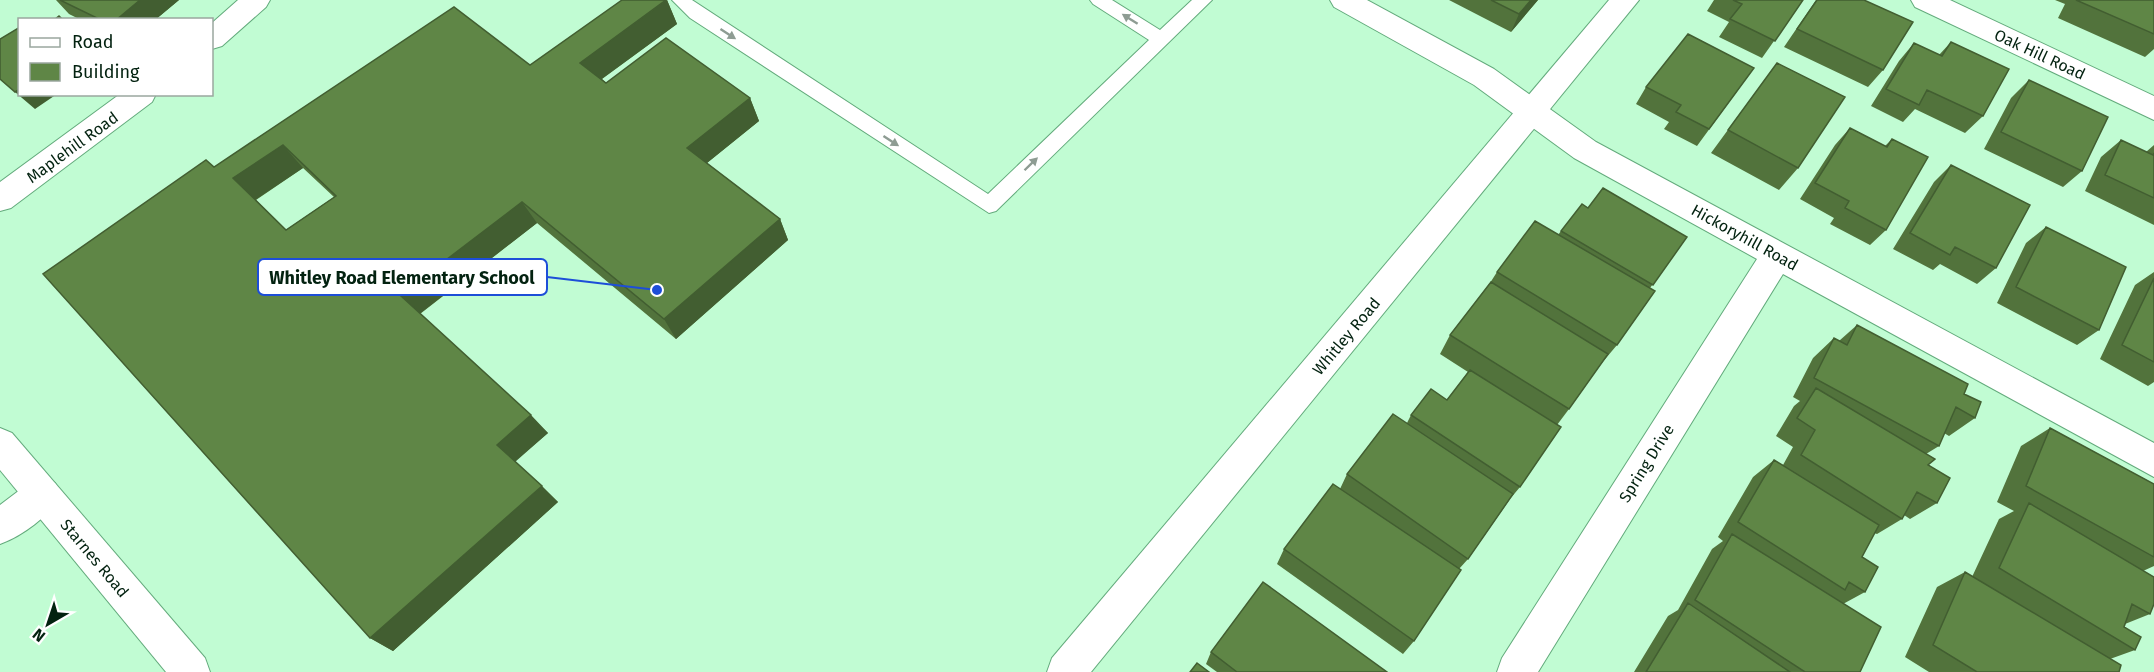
<svg xmlns="http://www.w3.org/2000/svg" width="2154" height="672" font-family="'Fira Sans',sans-serif">
  <style>
    .lines { fill: none; stroke-linecap: round; stroke-linejoin: round }
    .service-casing { stroke: #63ab7c; stroke-width: 2 }
    .minor-casing { stroke: #63ab7c; stroke-width: 2 }
    .tertiary-casing { stroke: #63ab7c; stroke-width: 2 }
    .secondary-casing { stroke: #63ab7c; stroke-width: 2 }
    .service { fill: #fff; fill-rule: evenodd }
    .minor { fill: #fff; fill-rule: evenodd }
    .tertiary { fill: #fff; fill-rule: evenodd }
    .secondary { fill: #fff; fill-rule: evenodd }
    .wall { fill: #52733c; fill-rule: evenodd }
    .shaded-wall { fill: #425e31 }
    .building { fill: #5f8646; stroke: #425e31; stroke-width: 1.5; fill-rule: evenodd }
    .oneway { fill: #8e9c93 }
    .labels { text-anchor: middle; stroke-width: 6; stroke-linejoin: round; paint-order: stroke }
    .street-label { font-size: 16px; fill: #032210; stroke: #fff }
    .leader { fill: none; stroke: #1d4ed8; stroke-width: 2 }
    .callout-dot { fill: #1d4ed8; stroke: #fff; stroke-width: 2 }
    .callout { fill: #fff; stroke: #1d4ed8; stroke-width: 2 }
    .callout-label { font-size: 18px; text-anchor: middle; font-weight: bold; fill: #032210 }
  </style>
  <rect width="100%" height="100%" fill="#c1fcd3"/>
  <g class="lines">
    <defs>
      <path id="service" d="M 672,0 L 692,0 L 988,194 L 1149,40 L 1093,4 L 1090,0 L 1112,0 L 1160,30 L 1192,0 L 1212,0 L 996,211 L 989,213 L 690,18 Z"/>
      <path id="minor" d="M 238,0 L 270,0 L 266,7 L 222,46 L 212,49 L 212,23 Z
        M 1330,0 L 1367,0 L 1494,69 L 1596,142 L 2154,443 L 2154,477 L 1783,274 L 1538,672 L 1497,672 L 1502,658 L 1757,259 L 1574,158 L 1474,85 L 1334,7 Z
        M 1911,0 L 1950,0 L 2154,96 L 2154,120 L 1915,7 Z
        M 120,94 L 156,94 L 152,102 L 11,208 L 0,211 L 0,182 Z
        M 42,478 L 55,483 L 60,495 C 50,516 22,536 0,544 L 0,505 L 29,483 Z"/>
      <path id="tertiary" d="M 1609,0 L 1639,0 L 1091,672 L 1047,672 L 1052,658 Z"/>
      <path id="secondary" d="M 0,428 L 12,433 L 205,658 L 210,672 L 166,672 L 0,470 Z"/>
    </defs>
    <use href="#service" class="service-casing"/>
    <use href="#minor" class="minor-casing"/>
    <use href="#tertiary" class="tertiary-casing"/>
    <use href="#secondary" class="secondary-casing"/>
    <use href="#service" class="service"/>
    <use href="#minor" class="minor"/>
    <use href="#tertiary" class="tertiary"/>
    <use href="#secondary" class="secondary"/>
  </g>
  <path class="wall" d="M 56,0 L 179,0 L 155,20 L 81,20 L 69,14 Z
    M 667,0 L 677,24 L 602,79 L 606,83 L 750,98 L 759,121 L 707,163 L 780,219 L 788,240 L 676,339 L 537,223 L 420,314 L 548,433 L 515,461 L 558,502 L 393,651 L 370,638 L 214,167 L 530,65 ZM 303,168 L 334,197 L 286,230 L 256,200 Z
    M 1449,0 L 1538,0 L 1511,32 Z
    M 1714,0 L 1803,0 L 1762,58 L 1719,37 L 1729,22 L 1707,11 Z
    M 1816,0 L 1864,0 L 1883,70 L 1868,87 L 1784,47 Z
    M 2055,0 L 2154,0 L 2154,49 L 2145,57 L 2058,18 L 2065,4 Z
    M 1951,42 L 1983,116 L 1965,133 L 1915,109 L 1903,122 L 1871,106 L 1899,61 L 1914,43 L 1939,55 Z
    M 1777,63 L 1798,168 L 1779,190 L 1711,153 Z
    M 1754,68 L 1697,146 L 1664,129 L 1669,122 L 1636,104 L 1646,87 Z
    M 2029,80 L 2082,171 L 2063,187 L 1984,149 L 2011,98 Z
    M 1850,128 L 1885,146 L 1892,139 L 1886,230 L 1870,245 L 1830,224 L 1834,218 L 1800,199 L 1835,145 Z
    M 2121,140 L 2146,152 L 2154,145 L 2154,225 L 2085,191 L 2101,157 Z
    M 1951,165 L 1996,268 L 1977,284 L 1940,264 L 1933,270 L 1893,249 L 1934,182 Z
    M 1588,208 L 1687,237 L 1650,288 L 1617,345 L 1601,364 L 1569,409 L 1557,425 L 1520,487 L 1510,499 L 1468,559 L 1459,569 L 1414,641 L 1403,654 L 1277,564 L 1284,549 L 1340,489 L 1347,474 L 1407,423 L 1411,415 L 1447,400 L 1468,372 L 1440,354 L 1450,335 L 1490,283 L 1497,272 L 1558,235 L 1561,231 Z
    M 2046,227 L 2099,330 L 2077,345 L 1997,303 L 2026,243 Z
    M 2154,272 L 2154,382 L 2148,386 L 2100,359 L 2135,285 Z
    M 1857,325 L 1964,394 L 1975,418 L 1949,436 L 1944,433 L 1939,446 L 1926,454 L 1937,503 L 1910,519 L 1904,515 L 1902,519 L 1877,534 L 1874,533 L 1862,557 L 1865,592 L 1843,604 L 1860,672 L 1634,672 L 1668,616 L 1678,610 L 1712,549 L 1723,541 L 1718,537 L 1753,477 L 1774,460 L 1783,465 L 1793,447 L 1776,436 L 1794,406 L 1800,401 L 1793,397 L 1813,358 L 1834,338 L 1839,341 Z
    M 2050,428 L 2154,484 L 2154,566 L 2143,571 L 2150,614 L 2125,624 L 2124,627 L 2135,650 L 2110,659 L 2119,672 L 1929,672 L 1905,657 L 1937,587 L 1965,572 L 1972,577 L 1999,519 L 2014,511 L 1997,502 L 2021,446 Z
    M 1211,652 L 1387,672 L 1217,672 L 1206,664 Z"/>
  <path class="shaded-wall" d="M 140,0 L 179,0 L 155,20 L 116,20 Z
    M 667,0 L 677,24 L 592,86 L 580,63 Z
    M 1531,0 L 1538,0 L 1511,32 L 1519,14 Z
    M 20,89 L 20,94 L 57,94 L 35,109 L 15,92 Z
    M 750,98 L 759,121 L 697,171 L 687,148 Z
    M 283,145 L 303,168 L 255,200 L 233,178 Z
    M 522,202 L 537,223 L 418,315 L 400,295 Z
    M 780,219 L 788,240 L 676,339 L 664,319 Z
    M 531,415 L 548,433 L 515,462 L 497,445 Z
    M 542,486 L 558,502 L 393,651 L 370,638 Z"/>
  <path class="building" d="M 60,0 L 140,0 L 116,20 L 101,20 Z
    M 622,0 L 666,0 L 580,63 L 606,83 L 666,38 L 750,98 L 687,148 L 780,219 L 664,319 L 522,202 L 400,295 L 531,415 L 497,445 L 542,486 L 370,638 L 43,274 L 206,160 L 214,167 L 454,7 L 530,65 ZM 283,145 L 336,196 L 286,230 L 233,178 Z
    M 1491,0 L 1531,0 L 1519,14 Z
    M 1733,0 L 1803,0 L 1775,41 L 1730,19 L 1742,4 Z
    M 1817,0 L 1864,0 L 1913,22 L 1883,70 L 1797,29 Z
    M 2076,0 L 2154,0 L 2154,34 Z
    M 59,16 L 63,20 L 54,20 Z
    M 20,27 L 20,89 L 15,92 L 0,79 L 0,39 Z
    M 1688,34 L 1754,68 L 1709,129 L 1676,112 L 1681,105 L 1646,87 Z
    M 1951,42 L 2009,69 L 1983,116 L 1927,90 L 1919,105 L 1886,89 L 1914,43 L 1942,56 Z
    M 1777,63 L 1845,97 L 1798,168 L 1728,130 Z
    M 2029,80 L 2108,117 L 2082,171 L 2001,132 Z
    M 1850,128 L 1887,147 L 1892,139 L 1928,157 L 1886,230 L 1845,208 L 1849,201 L 1815,183 Z
    M 2121,140 L 2153,155 L 2154,153 L 2154,198 L 2105,175 Z
    M 1951,165 L 2030,205 L 1996,268 L 1955,247 L 1950,255 L 1910,233 Z
    M 1603,188 L 1687,237 L 1653,285 L 1561,231 L 1582,204 L 1588,208 Z
    M 1535,221 L 1655,291 L 1617,345 L 1497,272 Z
    M 2046,227 L 2126,267 L 2099,330 L 2016,287 Z
    M 2154,278 L 2154,362 L 2122,345 Z
    M 1491,282 L 1608,354 L 1569,409 L 1450,335 Z
    M 1857,325 L 1968,384 L 1964,394 L 1981,402 L 1975,418 L 1956,407 L 1939,446 L 1814,378 L 1834,338 L 1847,345 Z
    M 1470,370 L 1561,427 L 1520,487 L 1411,415 L 1431,389 L 1447,400 Z
    M 1816,388 L 1935,459 L 1928,465 L 1950,478 L 1937,503 L 1917,492 L 1902,519 L 1801,455 L 1815,430 L 1797,418 Z
    M 1393,414 L 1513,494 L 1468,559 L 1347,474 Z
    M 2050,428 L 2154,484 L 2154,557 L 2026,486 Z
    M 1774,460 L 1879,525 L 1862,557 L 1878,567 L 1865,592 L 1849,582 L 1845,590 L 1738,522 Z
    M 1333,484 L 1461,570 L 1414,641 L 1284,549 Z
    M 2029,503 L 2154,577 L 2154,604 L 2150,614 L 2132,604 L 2124,627 L 2141,637 L 2135,650 L 1999,568 Z
    M 1732,534 L 1881,627 L 1860,672 L 1805,672 L 1695,600 Z
    M 1965,572 L 2121,665 L 2119,672 L 1977,672 L 1933,645 Z
    M 1263,582 L 1387,672 L 1237,672 L 1211,652 Z
    M 1688,603 L 1790,672 L 1646,672 Z
    M 1197,663 L 1209,672 L 1190,672 Z"/>
  <defs><path id="oneway-solid" d="M-6-.8H1V-3.2L6.5 0L1 3.2V.8H-6Z" transform="scale(1.5)"/></defs>
  <g class="oneway">
    <use href="#oneway-solid" transform="translate(1130 19) rotate(-148)"/>
    <use href="#oneway-solid" transform="translate(728 34) rotate(33)"/>
    <use href="#oneway-solid" transform="translate(891 141) rotate(33)"/>
    <use href="#oneway-solid" transform="translate(1031 164) rotate(-44)"/>
  </g>
  <g class="labels">
    <g class="street-label">
      <text transform="translate(2040 54) rotate(25)" y="6">Oak Hill Road</text>
      <text transform="translate(72 147) rotate(-36)" y="6">Maplehill Road</text>
      <text transform="translate(1745 237) rotate(29)" y="6">Hickoryhill Road</text>
      <text transform="translate(1346 336) rotate(-50)" y="6">Whitley Road</text>
      <text transform="translate(1646 463) rotate(-58)" y="6">Spring Drive</text>
      <text transform="translate(95 558) rotate(50)" y="6">Starnes Road</text>
    </g>
  </g>
  <path class="leader" d="M657 290L547 277"/>
  <circle class="callout-dot" cx="657" cy="290" r="6"/>
  <rect class="callout" x="258" y="259" width="289" height="36" rx="6"/>
  <g class="callout-label">
    <text x="402" y="284">Whitley Road Elementary School</text>
  </g>
  <rect x="18" y="18" width="195" height="78" fill="#ffffff" stroke="#9aa79f" stroke-width="1.5"/>
  <rect x="30" y="38" width="30" height="9" fill="#ffffff" stroke="#9aa79f" stroke-width="1.5"/>
  <text x="72" y="48" font-size="18" fill="#032210">Road</text>
  <rect x="30" y="63" width="30" height="18" fill="#5f8646" stroke="#9aa79f" stroke-width="1.5"/>
  <text x="72" y="78" font-size="18" fill="#032210">Building</text>
  <g transform="translate(48 624) rotate(219)" stroke="#ffffff" stroke-width="4.5" paint-order="stroke">
  <path d="M0-4.5L10 22L0 15L-10 22Z" fill="#032210"/>
  <text y="-9" font-size="16" font-weight="bold" text-anchor="middle" fill="#032210">N</text>
  </g>
</svg>
